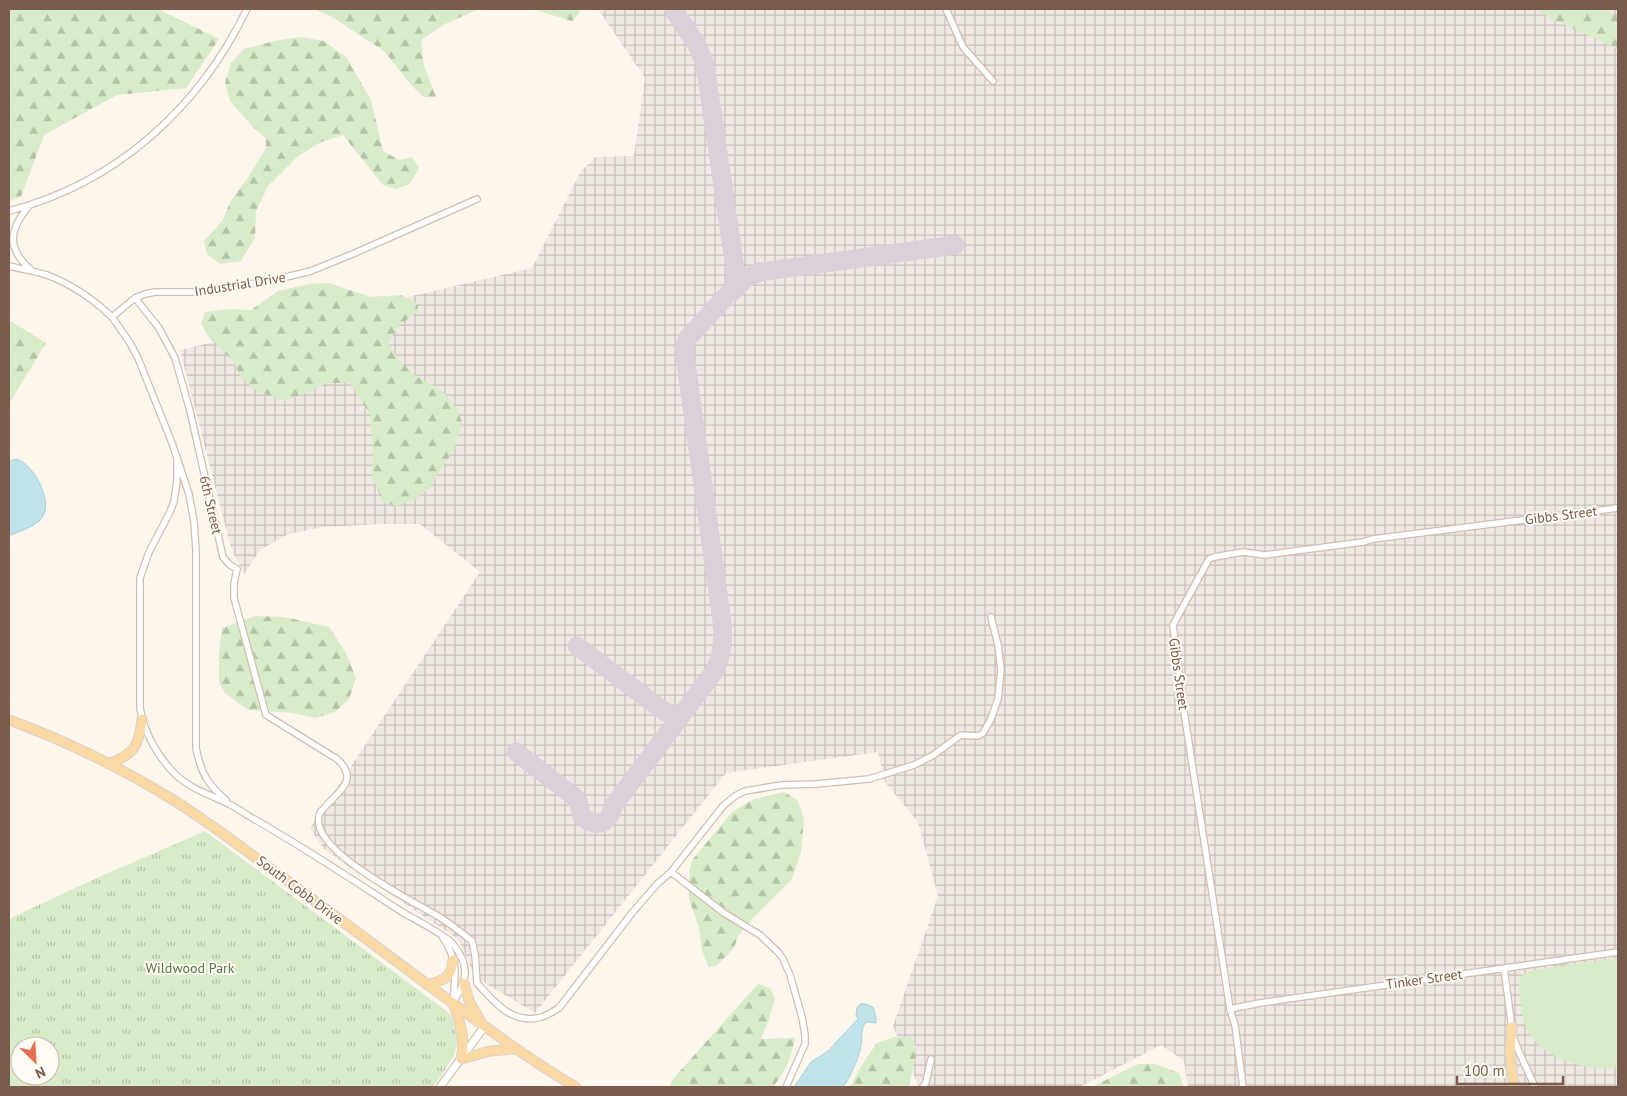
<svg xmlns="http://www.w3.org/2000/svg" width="1627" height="1096" font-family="'PT Sans',sans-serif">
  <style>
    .industrial { fill: url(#industrial-grid) }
    .forest { fill: url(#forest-firs) }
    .park { fill: url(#park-tufts); fill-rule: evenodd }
    .garden { fill: #d8ecc9 }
    .water { fill: #bfe3e8; stroke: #a5d3da }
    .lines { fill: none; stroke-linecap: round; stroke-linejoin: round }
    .taxiway { stroke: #dbcfda; stroke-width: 19 }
    .minor-casing { stroke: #d1beb0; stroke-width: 8 }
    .tertiary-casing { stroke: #d1beb0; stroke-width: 9 }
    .primary-casing { stroke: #dad1cd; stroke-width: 11 }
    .minor { stroke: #fff; stroke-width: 5.5 }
    .tertiary { stroke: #fff; stroke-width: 7 }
    .primary { stroke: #fbd9a5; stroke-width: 9 }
    .labels { text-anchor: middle; stroke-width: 4; stroke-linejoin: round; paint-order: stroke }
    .street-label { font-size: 14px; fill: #7a5c4d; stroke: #fffaf3 }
    .park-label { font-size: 14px; fill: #537a41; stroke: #fffaf3 }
  </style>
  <defs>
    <pattern id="industrial-grid" width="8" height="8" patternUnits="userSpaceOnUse" patternTransform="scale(1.25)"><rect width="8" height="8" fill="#efe9e4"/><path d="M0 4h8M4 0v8" fill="none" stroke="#c7c0bb"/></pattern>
    <pattern id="forest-firs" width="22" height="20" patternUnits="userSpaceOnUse" patternTransform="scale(1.25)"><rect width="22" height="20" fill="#d8ecc9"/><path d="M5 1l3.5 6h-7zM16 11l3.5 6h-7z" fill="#b4c2a5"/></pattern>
    <pattern id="park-tufts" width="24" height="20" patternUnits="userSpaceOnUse" patternTransform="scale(1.25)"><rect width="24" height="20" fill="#d8ecc9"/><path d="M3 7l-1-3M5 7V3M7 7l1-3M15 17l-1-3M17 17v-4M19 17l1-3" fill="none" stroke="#b4c2a5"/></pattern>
  </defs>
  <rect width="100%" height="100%" fill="#fdf6ec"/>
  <path class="industrial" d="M 598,9 L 1618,9 L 1618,1087 L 1188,1087 L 1184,1061 L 1161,1045 L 1080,1087 L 919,1087 L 893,1026 L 938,896 L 918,822 L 885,782 L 878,752 L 726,773 L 535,1013 L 475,977 L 458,939 L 348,866 L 323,848 L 310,828 L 480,572 L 420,524 L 379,524 L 324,527 L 288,534 L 260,550 L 244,574 L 231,548 L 180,350 L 532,268 L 582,169 L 586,167 L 595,157 L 634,156 L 645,78 Z"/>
  <path class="forest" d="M 9,9 L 158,9 L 219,39 L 186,88 L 117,95 L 44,135 L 21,197 L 9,201 Z
    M 314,9 L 479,9 L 445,24 L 421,40 L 424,66 L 436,97 L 424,97 L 414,88 L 384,51 L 332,17 Z
    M 532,9 L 578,9 L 580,12 L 572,21 Z
    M 1534,9 L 1603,9 L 1618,17 L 1618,49 L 1554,20 Z
    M 300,37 L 324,41 L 346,57 L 371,100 L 383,151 L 399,160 L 412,157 L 419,168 L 410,184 L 396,189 L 383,185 L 343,135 L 321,142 L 297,157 L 268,186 L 256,211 L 255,238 L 241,261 L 220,264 L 207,254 L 204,241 L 223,220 L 230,202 L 249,176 L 266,148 L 266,138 L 255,129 L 230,101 L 225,83 L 231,63 L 244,49 L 274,41 Z
    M 328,283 L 371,297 L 401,295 L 418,304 L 418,312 L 399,325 L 388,343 L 399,360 L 413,374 L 443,391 L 456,407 L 462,422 L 455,448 L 430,487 L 416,499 L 396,506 L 383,502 L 372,477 L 373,453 L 370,414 L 350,383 L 327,383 L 311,391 L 285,401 L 257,391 L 241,377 L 232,360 L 208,336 L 201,323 L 205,312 L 233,309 L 251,310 L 278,291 L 309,284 Z
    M 9,320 L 46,343 L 9,404 Z
    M 255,616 L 284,617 L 329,627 L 345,651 L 356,678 L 349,699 L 335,712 L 315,718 L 293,713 L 248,710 L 225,693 L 219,682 L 219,654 L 222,628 Z
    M 784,792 L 797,800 L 804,818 L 801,852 L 792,879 L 755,916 L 738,936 L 734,948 L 716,966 L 709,967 L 702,951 L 699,928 L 689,899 L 689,871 L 693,859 L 732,812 L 754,799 Z
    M 758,984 L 770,988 L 775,998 L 769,1019 L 761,1039 L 795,1038 C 791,1058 785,1072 773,1087 L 670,1087 L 672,1080 Z
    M 894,1037 L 912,1037 L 917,1050 L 909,1087 L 850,1087 L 863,1063 L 877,1043 Z
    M 1138,1064 L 1155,1064 L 1179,1073 L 1184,1087 L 1092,1087 Z"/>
  <path class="park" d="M 205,831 L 449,1013 C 468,1045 451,1061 433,1087 L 9,1087 L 9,919 L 88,882 ZM 20,1046 L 50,1046 L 50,1076 L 20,1076 Z"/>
  <path class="garden" d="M 1618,958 L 1618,1067 C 1587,1073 1536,1057 1525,1025 C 1523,1019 1522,1012 1521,1005 C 1520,995 1516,985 1522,975 L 1533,970 Z"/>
  <path class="water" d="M 15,459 C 32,461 53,500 43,516 C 37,527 19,531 9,536 L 9,462 Z
    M 860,1004 L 865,1004 L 873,1007 L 876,1017 L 876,1023 L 866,1022 C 860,1029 863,1038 861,1046 C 858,1060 851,1076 843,1087 L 794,1087 L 811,1062 L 828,1051 L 858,1019 L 856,1015 L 857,1008 Z"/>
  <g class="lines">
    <path class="taxiway" d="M 731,293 L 746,278 L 760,272 L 955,245
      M 577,646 L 664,711 C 672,716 678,716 686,710
      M 516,752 L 576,798 C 580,803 579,807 581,813 C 585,823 599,827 607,819 C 611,815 612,809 614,805 L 714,672 C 722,655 724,641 722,622 L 684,349 L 687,339 L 730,292 L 734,284 L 736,275 L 705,64 L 697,45 L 673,9"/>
    <defs>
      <path id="minor" d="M 946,9 L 963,47 L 993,81
        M 30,205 C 10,228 5,247 31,270
        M 9,211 C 117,183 199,108 247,9
        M 9,266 C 21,269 34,271 47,275 C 71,284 93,299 112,317 L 135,298 L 145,294 L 155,292 L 195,292 L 225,288 L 269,281 L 311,271 L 355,253 L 477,199
        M 135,298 L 159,328 L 175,358 L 190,411 L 223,557 L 230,565 L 237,569 L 234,584 L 234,598 L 266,715 L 337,759 C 363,782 332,795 320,813 C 304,849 417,903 441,918 C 452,925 462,933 472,941 L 475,955 L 477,983 C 495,1003 512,1025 542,1017 C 548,1015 554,1011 559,1008 L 632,913 L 657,884 L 671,872 L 723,806 L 735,796 L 745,791 L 781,785 L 816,784 L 869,779 L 914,765 L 932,756 L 961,735 L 978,736 L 983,733 L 991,719 L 998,699 L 1001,670 L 998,645 L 991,617
        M 112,317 L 130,343 L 138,358 L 172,443 L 189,494 L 194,522 L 196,550 L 196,748 C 201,773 207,784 226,800
        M 177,457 L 177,481 L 174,501 L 170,512 L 149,552 L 140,578 L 140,708 C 144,733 158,757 175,774 C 191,790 212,795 231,805 C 239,809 246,815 254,819 C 305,848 353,880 402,912 C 414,919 446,935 453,944 C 471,967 467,981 453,1003
        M 671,872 L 724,913 L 760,935 L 778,952 L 783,959 L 790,975 L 802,1017 L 805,1035 L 805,1044 L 786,1087
        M 442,936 C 458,960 456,974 453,1001
        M 1504,968 L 1513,1036 L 1519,1052 L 1535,1087
        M 1230,1009 L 1260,1003 L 1618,952
        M 923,1087 L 926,1082 L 931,1059
        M 1243,1087 L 1235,1025 L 1230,1009 L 1183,705 L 1173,625 L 1209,559 L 1214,557 L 1243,552 L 1265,555 L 1363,542 L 1373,539 L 1618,508"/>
      <path id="tertiary" d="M 440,1087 L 484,1027"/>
      <path id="primary" d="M 9,720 C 67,741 123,769 175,801 C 208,822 240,846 271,869 C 332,913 393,959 454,1004 C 494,1033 533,1062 576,1087
        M 108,764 C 134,755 139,746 142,719
        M 464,983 L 469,1001 L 481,1022
        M 427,985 C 444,980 451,979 453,960
        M 453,1003 C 460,1022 466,1039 461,1059
        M 1512,1027 L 1510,1054 L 1514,1087
        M 461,1059 L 490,1051 L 515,1049"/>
    </defs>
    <use href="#minor" class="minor-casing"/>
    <use href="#tertiary" class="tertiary-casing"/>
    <use href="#primary" class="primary-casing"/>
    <use href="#minor" class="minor"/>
    <use href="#tertiary" class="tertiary"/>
    <use href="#primary" class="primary"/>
  </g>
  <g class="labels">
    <g class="street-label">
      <text transform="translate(240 284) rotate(-9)" y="5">Industrial Drive</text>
      <text transform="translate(211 505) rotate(77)" y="5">6th Street</text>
      <text transform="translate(1561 515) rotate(-7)" y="5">Gibbs Street</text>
      <text transform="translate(1179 674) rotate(82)" y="5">Gibbs Street</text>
      <text transform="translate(300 890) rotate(37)" y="5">South Cobb Drive</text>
      <text transform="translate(1424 979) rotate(-8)" y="5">Tinker Street</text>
    </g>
    <g class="park-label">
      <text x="190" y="973">Wildwood Park</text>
    </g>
  </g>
  <rect width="1627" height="1096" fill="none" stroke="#7a5c4d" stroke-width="20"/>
  <g transform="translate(35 1061) rotate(155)"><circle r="24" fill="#fffaf3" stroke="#cabbb1"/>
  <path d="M0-4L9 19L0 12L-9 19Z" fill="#e76f51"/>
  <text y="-8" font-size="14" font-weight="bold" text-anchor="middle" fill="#7a5c4d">N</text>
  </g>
  <path d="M1457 1076v8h106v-8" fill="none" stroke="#7a5c4d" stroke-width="2.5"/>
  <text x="1464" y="1076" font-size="15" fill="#7a5c4d" stroke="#fffaf3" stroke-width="4" paint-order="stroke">100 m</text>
</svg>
